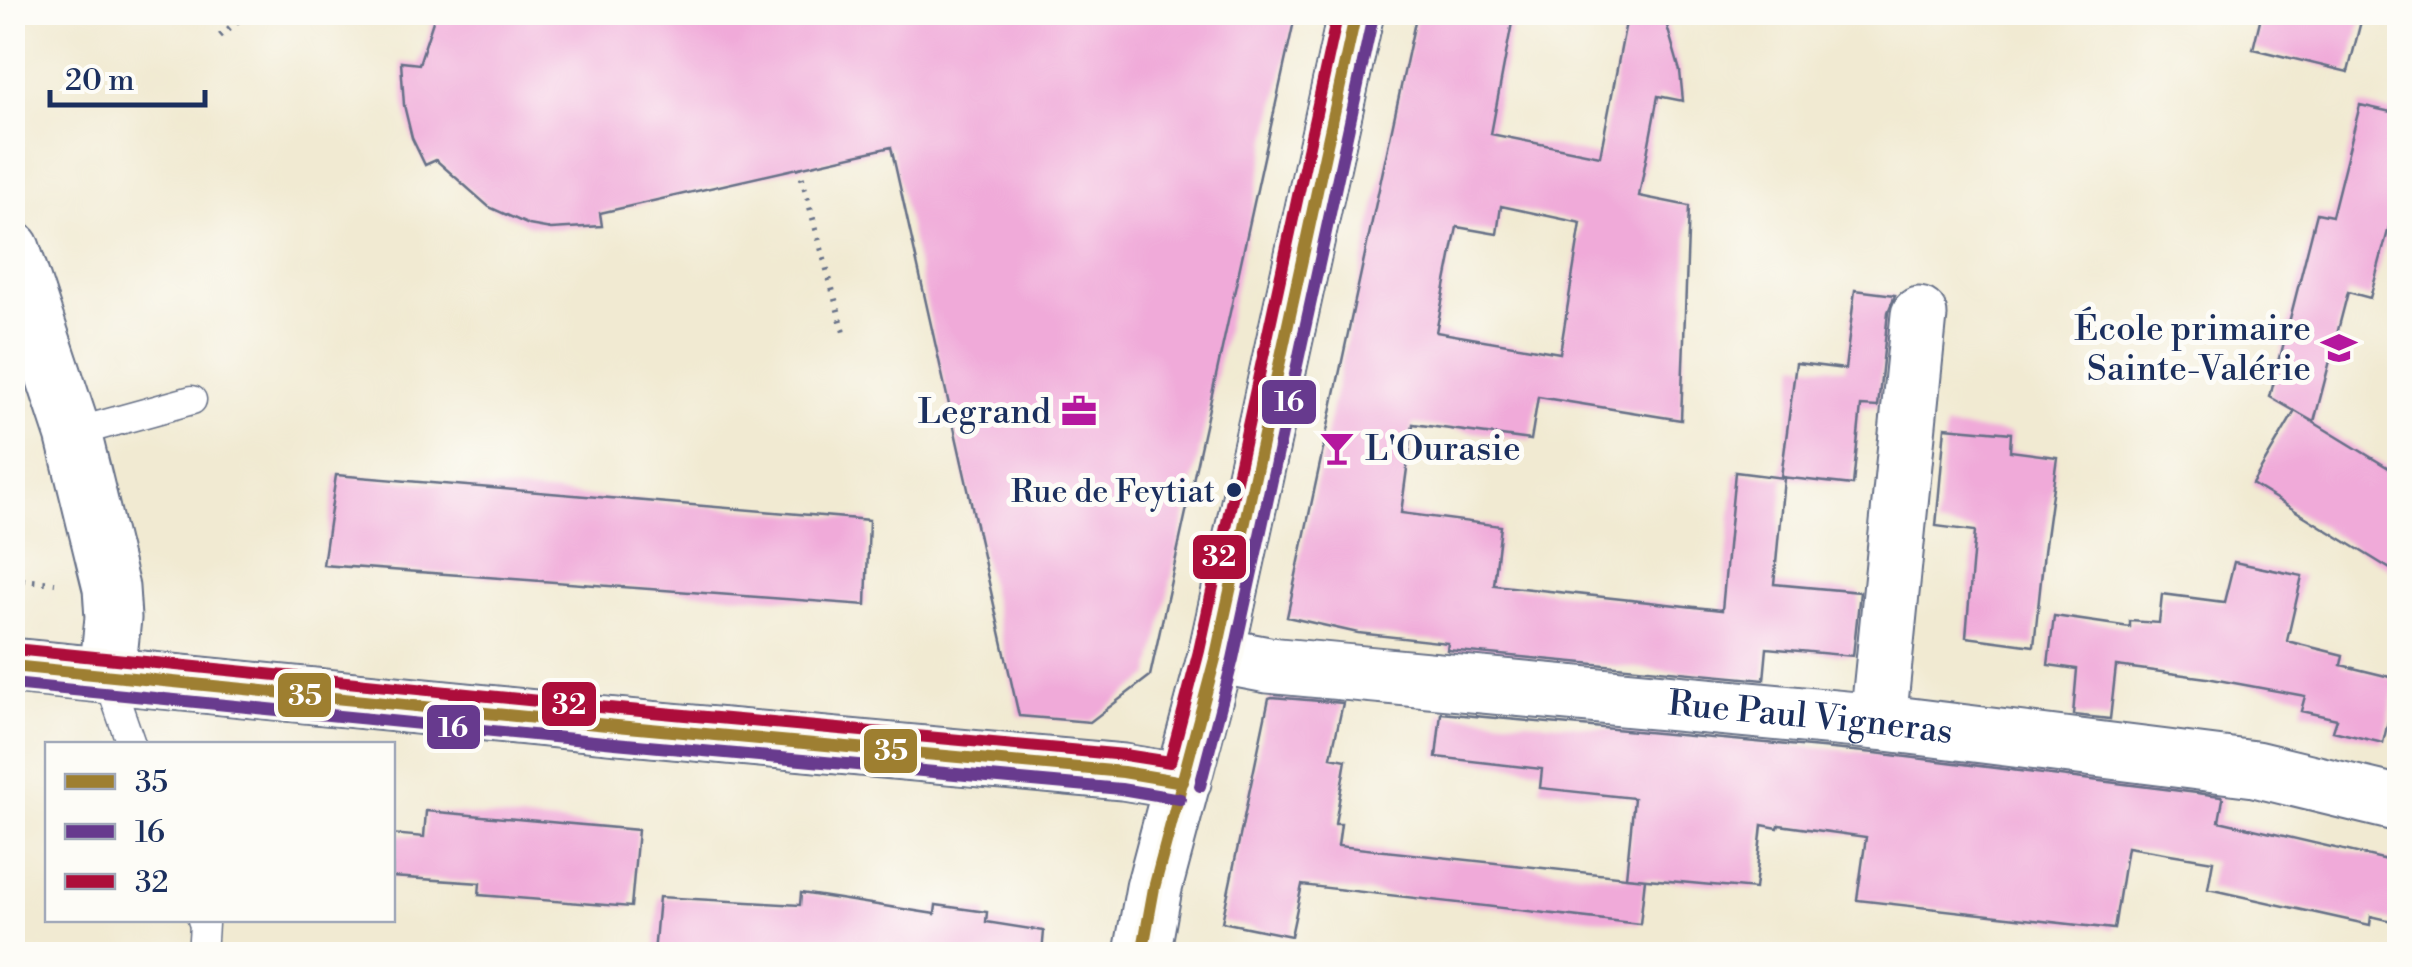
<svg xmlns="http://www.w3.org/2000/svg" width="2412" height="967" font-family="'Libre Bodoni',serif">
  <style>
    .building { fill: #f0aad9; fill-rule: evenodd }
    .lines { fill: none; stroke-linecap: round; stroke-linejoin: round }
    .lane-casing { stroke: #667087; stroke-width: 31 }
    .street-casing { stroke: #667087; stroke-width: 59 }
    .primary-casing { stroke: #667087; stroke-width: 59 }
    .path { stroke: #667087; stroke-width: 6; stroke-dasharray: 2.5 8; stroke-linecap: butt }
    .lane { stroke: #fff; stroke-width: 28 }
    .street { stroke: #fff; stroke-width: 55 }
    .primary { stroke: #fff; stroke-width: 55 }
    .bus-1-casing { stroke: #fdfcf7; stroke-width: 20 }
    .bus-2-casing { stroke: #fdfcf7; stroke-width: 20 }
    .bus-3-casing { stroke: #fdfcf7; stroke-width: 20 }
    .bus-1 { stroke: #9e7f30; stroke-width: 12 }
    .bus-2 { stroke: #673a8e; stroke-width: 12 }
    .bus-3 { stroke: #ad0e3a; stroke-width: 12 }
    .bus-dot { fill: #1b2f5e; stroke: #fdfcf7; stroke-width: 4 }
    .labels { text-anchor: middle; stroke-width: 10; stroke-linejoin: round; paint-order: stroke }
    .bus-label { font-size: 32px; fill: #1b2f5e; stroke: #fdfcf7; text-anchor: end }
    .poi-label { font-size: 35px; fill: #1b2f5e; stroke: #fdfcf7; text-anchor: end }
    .street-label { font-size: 35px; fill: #1b2f5e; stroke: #fdfcf7 }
    .line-badge { stroke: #fdfcf7; stroke-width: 4 }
    .badge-label { font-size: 28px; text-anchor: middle; font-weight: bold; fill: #fff }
  </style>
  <rect width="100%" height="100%" fill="#fdfcf7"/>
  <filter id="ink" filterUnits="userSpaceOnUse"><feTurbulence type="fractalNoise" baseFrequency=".01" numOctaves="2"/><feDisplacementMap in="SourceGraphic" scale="20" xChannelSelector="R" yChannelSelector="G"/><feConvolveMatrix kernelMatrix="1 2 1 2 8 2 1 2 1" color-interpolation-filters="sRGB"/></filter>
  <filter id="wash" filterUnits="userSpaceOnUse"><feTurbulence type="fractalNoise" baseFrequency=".0048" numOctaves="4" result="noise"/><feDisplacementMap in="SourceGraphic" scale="40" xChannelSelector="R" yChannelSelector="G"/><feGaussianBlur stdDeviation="2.25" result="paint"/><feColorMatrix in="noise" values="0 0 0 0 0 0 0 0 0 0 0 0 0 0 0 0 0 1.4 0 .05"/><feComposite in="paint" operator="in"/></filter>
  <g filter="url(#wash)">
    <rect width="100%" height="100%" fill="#f1ead2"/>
    <g id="blocks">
      <path class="building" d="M 436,12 L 1296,12 L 1150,676 L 1090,722 L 1019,716 L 891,147 L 600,213 L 602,226 L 551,229 L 529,225 L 489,207 L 436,160 L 425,165 L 412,138 L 404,105 L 401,62 L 419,64 Z
        M 1417,12 L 1514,12 L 1491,134 L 1600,156 L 1628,12 L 1663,12 L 1680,71 L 1683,101 L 1658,96 L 1639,196 L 1689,206 L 1681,420 L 1538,397 L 1531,440 L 1413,424 L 1401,513 L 1501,526 L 1494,585 L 1722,610 L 1735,472 L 1784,478 L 1774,584 L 1860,592 L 1853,656 L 1767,648 L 1764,680 L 1447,650 L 1448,643 L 1358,633 L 1287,617 ZM 1501,206 L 1581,223 L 1560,353 L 1436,332 L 1457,227 L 1497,234 Z
        M 2262,12 L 2333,12 L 2361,21 L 2348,72 L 2253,49 Z
        M 2360,105 L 2400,114 L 2400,186 L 2370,298 L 2348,292 L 2314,422 L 2270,397 L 2317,213 L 2332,216 Z
        M 1855,290 L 1895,295 L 1888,312 L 1878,407 L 1861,406 L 1853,485 L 1781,477 L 1796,363 L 1845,369 Z
        M 2295,411 L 2400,475 L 2400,575 L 2252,484 Z
        M 1945,427 L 2011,433 L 2010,451 L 2057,457 L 2044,552 L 2034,646 L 1966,637 L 1975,531 L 1936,526 Z
        M 336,475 L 869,520 L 866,605 L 323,565 Z
        M 2234,562 L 2302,576 L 2287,641 L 2343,655 L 2341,665 L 2398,679 L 2383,743 L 2333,731 L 2337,719 L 2301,711 L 2305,696 L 2207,678 L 2116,666 L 2110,719 L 2073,715 L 2077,669 L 2048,665 L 2054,616 L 2130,627 L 2130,621 L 2159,623 L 2162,594 L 2224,602 Z
        M 1272,697 L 1343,703 L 1331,757 L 1346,760 L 1335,824 L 1341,824 L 1338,846 L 1645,879 L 1640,924 L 1302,885 L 1291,936 L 1222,922 L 1269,698 Z
        M 1441,713 L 1875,753 L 2221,796 L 2223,799 L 2219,821 L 2400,863 L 2400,923 L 2371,916 L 2370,925 L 2208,889 L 2213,861 L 2127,847 L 2114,929 L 1857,900 L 1866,837 L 1779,825 L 1778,828 L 1762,825 L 1755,889 L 1626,877 L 1634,798 L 1540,788 L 1542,769 L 1436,757 Z
        M 426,811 L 638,830 L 631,907 L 479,895 L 480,883 L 392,877 L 392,834 L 424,837 Z
        M 801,893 L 935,914 L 936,905 L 987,912 L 986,922 L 1044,931 L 1042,954 L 654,954 L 659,897 L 800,905 Z"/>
    </g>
  </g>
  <g filter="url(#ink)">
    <use href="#blocks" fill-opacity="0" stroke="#667087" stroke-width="2.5"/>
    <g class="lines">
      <defs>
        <path id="lane" d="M 73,433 L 192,400
          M 107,675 L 131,744
          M 202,954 L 204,924 L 202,920"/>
        <g id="street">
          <path d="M 12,249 L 73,433 L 111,588 L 113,618 L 107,675"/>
          <path id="s1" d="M 1216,655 L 1268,665 L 1878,722 L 2255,769 L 2400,804"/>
          <path d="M 1878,722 L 1919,315"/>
        </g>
        <path id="primary" d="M 12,666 L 617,726 L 1123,772 L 1183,782
          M 1142,954 L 1154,888 L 1216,655 L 1356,12"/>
      </defs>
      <use href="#lane" class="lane-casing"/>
      <use href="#street" class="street-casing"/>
      <use href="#primary" class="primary-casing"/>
      <path class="path" d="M 220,36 L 248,12
        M 799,167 L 845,336
        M 12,579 L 55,583"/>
      <use href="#lane" class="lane"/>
      <use href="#street" class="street"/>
      <use href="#primary" class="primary"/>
      <defs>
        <path id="bus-1" d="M 12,666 L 617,726 L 1123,772 L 1183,782
          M 1142,954 L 1154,888 L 1216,655 L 1356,12"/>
        <path id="bus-2" d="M 12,684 L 615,743 L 1121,789 L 1180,799
          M 1200,786 L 1233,659 L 1373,16"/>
        <path id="bus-3" d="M 14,649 L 619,709 L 1125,755 L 1170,762 L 1199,651 L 1338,12"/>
      </defs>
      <use href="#bus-1" class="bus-1-casing"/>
      <use href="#bus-2" class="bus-2-casing"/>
      <use href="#bus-3" class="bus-3-casing"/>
      <use href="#bus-1" class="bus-1"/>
      <use href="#bus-2" class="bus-2"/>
      <use href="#bus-3" class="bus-3"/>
    </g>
  </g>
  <defs>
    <symbol id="school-bare" viewBox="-9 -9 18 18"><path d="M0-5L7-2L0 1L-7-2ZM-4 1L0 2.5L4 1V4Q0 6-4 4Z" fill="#b5179e" stroke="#fdfcf7" stroke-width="2.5" paint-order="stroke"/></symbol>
    <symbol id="office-bare" viewBox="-9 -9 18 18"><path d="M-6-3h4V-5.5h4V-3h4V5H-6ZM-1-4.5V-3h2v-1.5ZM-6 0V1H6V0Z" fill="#b5179e" stroke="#fdfcf7" stroke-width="2.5" paint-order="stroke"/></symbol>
    <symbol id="bar-bare" viewBox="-9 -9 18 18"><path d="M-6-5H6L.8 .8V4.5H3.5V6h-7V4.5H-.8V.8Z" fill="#b5179e" stroke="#fdfcf7" stroke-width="2.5" paint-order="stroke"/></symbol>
  </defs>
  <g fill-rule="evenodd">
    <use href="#school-bare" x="2314" y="323" width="50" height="50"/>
    <use href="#office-bare" x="1054" y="386" width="50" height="50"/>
    <use href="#bar-bare" x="1312" y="423" width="50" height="50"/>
  </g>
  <circle class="bus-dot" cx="1234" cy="490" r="9"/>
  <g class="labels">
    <g class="bus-label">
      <text x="1215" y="502">Rue de Feytiat</text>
    </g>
    <g class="poi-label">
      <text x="2311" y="340">École primaire<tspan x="2311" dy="40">Sainte-Valérie</tspan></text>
      <text x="1051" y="423">Legrand</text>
      <text x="1365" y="460" text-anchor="start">L'Ourasie</text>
    </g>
    <g class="street-label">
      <text dy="12" stroke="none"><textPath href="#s1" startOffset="598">Rue Paul Vigneras</textPath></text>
    </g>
  </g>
  <g class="line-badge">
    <rect x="1260" y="378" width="58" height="48" rx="10" fill="#673a8e"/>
    <rect x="1191" y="533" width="57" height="48" rx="10" fill="#ad0e3a"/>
    <rect x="276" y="671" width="57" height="48" rx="10" fill="#9e7f30"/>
    <rect x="540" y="680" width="58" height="48" rx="10" fill="#ad0e3a"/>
    <rect x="425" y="703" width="57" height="48" rx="10" fill="#673a8e"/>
    <rect x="862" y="727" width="57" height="48" rx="10" fill="#9e7f30"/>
  </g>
  <g class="badge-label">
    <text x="1289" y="411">16</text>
    <text x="1219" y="566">32</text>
    <text x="305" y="705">35</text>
    <text x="569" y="714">32</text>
    <text x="453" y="737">16</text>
    <text x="891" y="760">35</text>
  </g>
  <rect width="2412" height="967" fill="none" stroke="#fdfcf7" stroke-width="50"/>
  <rect x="45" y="742" width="350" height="180" fill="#fdfcf7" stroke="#a3aaba" stroke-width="2.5"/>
  <rect x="65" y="774" width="50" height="15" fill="#9e7f30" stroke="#a3aaba" stroke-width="2.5"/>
  <text x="135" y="792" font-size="30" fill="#1b2f5e">35</text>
  <rect x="65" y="824" width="50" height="15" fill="#673a8e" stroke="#a3aaba" stroke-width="2.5"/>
  <text x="135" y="842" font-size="30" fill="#1b2f5e">16</text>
  <rect x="65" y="874" width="50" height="15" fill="#ad0e3a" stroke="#a3aaba" stroke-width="2.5"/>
  <text x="135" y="892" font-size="30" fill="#1b2f5e">32</text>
  <path d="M50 90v15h155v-15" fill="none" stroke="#1b2f5e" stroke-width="5"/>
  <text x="65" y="90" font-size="30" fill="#1b2f5e" stroke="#fdfcf7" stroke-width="8" paint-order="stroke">20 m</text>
</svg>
